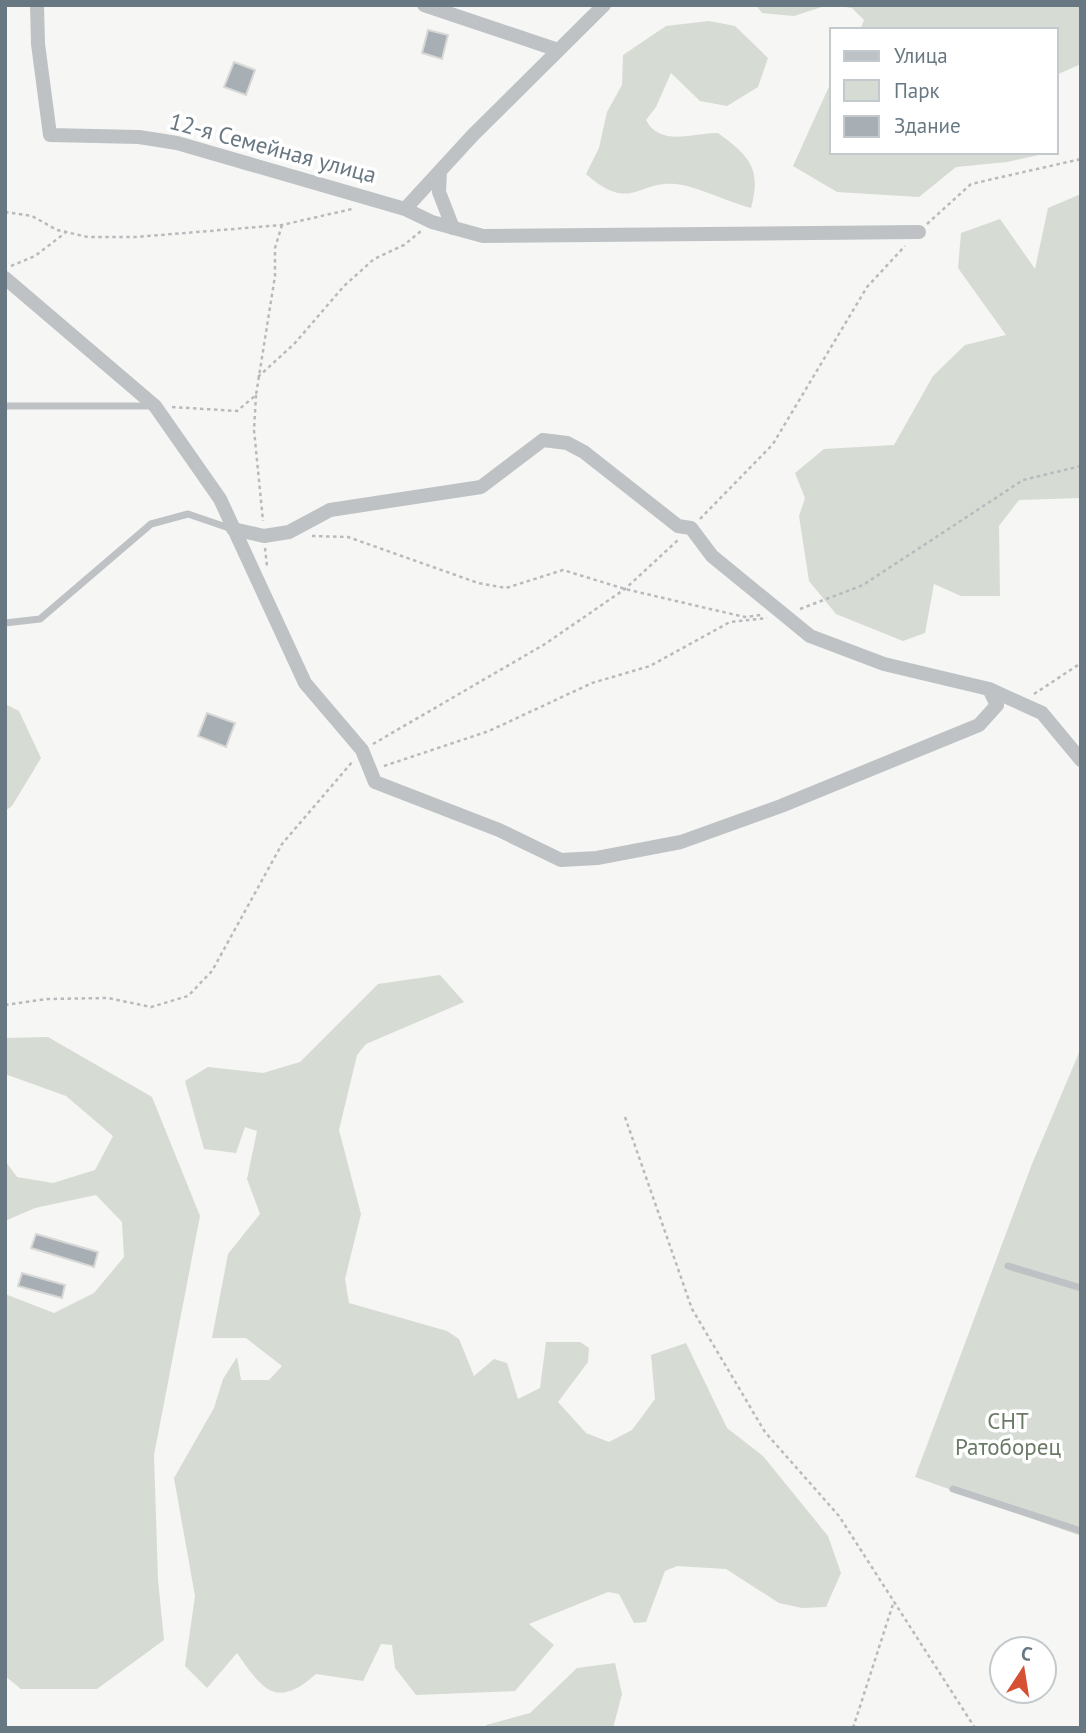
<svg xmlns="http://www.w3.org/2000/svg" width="1086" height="1733" font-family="'PT Sans',sans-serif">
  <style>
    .green { fill: #d6dbd3 }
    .building { fill: #a8afb4; stroke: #d8d8d6; stroke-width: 2 }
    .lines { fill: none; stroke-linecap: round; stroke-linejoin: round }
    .path { stroke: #b8bbbd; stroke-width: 2.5; stroke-dasharray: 3.5 3.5; stroke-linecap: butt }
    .lane { stroke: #bec2c5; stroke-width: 7 }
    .street { stroke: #bec2c5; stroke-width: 14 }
    .labels { text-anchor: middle; stroke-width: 7; stroke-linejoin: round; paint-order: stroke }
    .street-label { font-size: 23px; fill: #687882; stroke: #fff }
    .park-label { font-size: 23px; fill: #6b7a66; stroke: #fff }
  </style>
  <rect width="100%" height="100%" fill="#f6f6f4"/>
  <path class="green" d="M 756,5 L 828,5 L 794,16 L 762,13 Z
    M 832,5 L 1081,5 L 1081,64 L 1056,75 L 1056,30 L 860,30 L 864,20 L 852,8 Z
    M 709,21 L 735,26 L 768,58 L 758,87 L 727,106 L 700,101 L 671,73 L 656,107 L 646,120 C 660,147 692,133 718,133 C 749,156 762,168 751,208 C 729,202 702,189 683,185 C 637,176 634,216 586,174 L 599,148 L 607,112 L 622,85 L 623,55 L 666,26 Z
    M 832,80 L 832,152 L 1039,155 L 1007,162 L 956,167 L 919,197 L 837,192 L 793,166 Z
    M 1081,194 L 1081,498 L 1019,500 L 999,526 L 1000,596 L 961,596 L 934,584 L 925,633 L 903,641 L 836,614 L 809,581 L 799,516 L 805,498 L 795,473 L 824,449 L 894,445 L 933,376 L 965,345 L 1006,335 L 958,268 L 961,233 L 1000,219 L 1035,269 L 1048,208 Z
    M 5,704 L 19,711 L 41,758 L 12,806 L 5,811 Z
    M 440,975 L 464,1002 L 366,1044 L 357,1055 L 339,1130 L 361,1214 L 345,1279 L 349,1303 L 447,1331 L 459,1339 L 474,1376 L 494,1359 L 507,1363 L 518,1399 L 540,1388 L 546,1342 L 580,1342 L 589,1348 L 588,1362 L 558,1402 L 586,1433 L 609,1442 L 632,1430 L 655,1399 L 651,1355 L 686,1343 L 727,1428 L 763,1456 L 828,1536 L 841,1573 L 826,1607 L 802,1608 L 779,1603 L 726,1569 L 677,1566 L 665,1571 L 646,1622 L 634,1623 L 619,1594 L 608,1592 L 529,1624 L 554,1645 L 515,1691 L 416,1695 L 395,1668 L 392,1645 L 381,1644 L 363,1681 L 316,1674 C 276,1710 262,1689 237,1653 L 207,1688 L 185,1666 L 195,1596 L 174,1478 L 214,1408 L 223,1379 L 237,1357 L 241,1380 L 269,1380 L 282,1366 L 246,1338 L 212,1338 L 228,1254 L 260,1214 L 247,1179 L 257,1131 L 245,1127 L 236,1153 L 204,1149 L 185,1081 L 208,1067 L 263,1073 L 300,1062 L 378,984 Z
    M 48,1037 L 152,1097 L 200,1216 L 154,1455 L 158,1580 L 164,1640 L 97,1689 L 21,1689 L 5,1676 L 5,1294 L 54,1313 L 94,1293 L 124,1257 L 122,1222 L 96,1195 L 35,1208 L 5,1221 L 5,1161 L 17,1177 L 53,1183 L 95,1170 L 113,1136 L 66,1096 L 5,1074 L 5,1038 Z
    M 1081,1048 L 1081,1536 L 915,1477 L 1032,1164 Z
    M 615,1663 L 622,1694 L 613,1728 L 486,1728 L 486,1725 L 530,1713 L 577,1668 Z"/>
  <path class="building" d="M 428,30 L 448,35 L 442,59 L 422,53 Z
    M 234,62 L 255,70 L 246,95 L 224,87 Z
    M 207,713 L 235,723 L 226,747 L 198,736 Z
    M 36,1234 L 98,1252 L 94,1267 L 31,1248 Z
    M 22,1273 L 65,1285 L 62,1298 L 18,1286 Z"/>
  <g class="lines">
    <path class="path" d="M 5,212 L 32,216 L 57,230 L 88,237 L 136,237 L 282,225 L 352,209
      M 927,224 L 971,184 L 1081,159
      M 11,266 L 35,256 L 65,233
      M 258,377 L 295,343 L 344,286 L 374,259 L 404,245 L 421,231
      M 256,395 L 254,430 L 263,521
      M 172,407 L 237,411 L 256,395 L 275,276 L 275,248 L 282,225
      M 700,519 L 773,444 L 867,287 L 905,246
      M 312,536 L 348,537 L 478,583 L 506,588 L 563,570 L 625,589 L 710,609 L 745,617 L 761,615
      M 265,548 L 267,566
      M 800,609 L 863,585 L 1023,480 L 1081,466
      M 1034,694 L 1081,663
      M 373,744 L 545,644 L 625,589 L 678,540
      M 384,766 L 489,731 L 592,683 L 650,666 L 730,622 L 767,618
      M 5,1005 L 46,999 L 108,998 L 151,1007 L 188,996 L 212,971 L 282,844 L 353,761
      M 625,1117 L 692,1309 L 765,1432 L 839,1516 L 975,1728
      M 853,1728 L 894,1601"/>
    <path class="lane" d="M 5,406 L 152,406
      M 5,623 L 40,619 L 151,524 L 188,514 L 232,529
      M 1008,1266 L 1081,1288
      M 953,1489 L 1081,1531"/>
    <path class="street" d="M 37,5 L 38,44 L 50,135 L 139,137 L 177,143 L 405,209 L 432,222 L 483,236 L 919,232
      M 424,5 L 558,50
      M 440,171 L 439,192 L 453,228
      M 405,209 L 473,135 L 604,5
      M 5,278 L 155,406 L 220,499 L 305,683 L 362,750 L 375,782 L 499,830 L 561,860 L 597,858 L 681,842 L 781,806 L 979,725 L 997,705 L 989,689
      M 233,529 L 264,536 L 289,532 L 330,510 L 481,487 L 543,440 L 567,443 L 584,452 L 678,526 L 691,528 L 712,556 L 810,636 L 884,664 L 989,689 L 1042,713 L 1081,760"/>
  </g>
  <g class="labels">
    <g class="street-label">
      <text transform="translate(273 148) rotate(15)" y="8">12-я Семейная улица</text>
    </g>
    <g class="park-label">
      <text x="1008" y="1429">СНТ<tspan x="1008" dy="26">Ратоборец</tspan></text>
    </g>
  </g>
  <rect width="1086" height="1733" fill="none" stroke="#687882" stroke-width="14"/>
  <rect x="830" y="28" width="228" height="126" fill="#ffffff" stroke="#c3c9cd" stroke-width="2"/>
  <rect x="844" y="51" width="35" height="10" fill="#bec2c5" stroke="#c3c9cd" stroke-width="2"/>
  <text x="894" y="63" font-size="21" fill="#687882">Улица</text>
  <rect x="844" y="80" width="35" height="21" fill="#d6dbd3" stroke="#c3c9cd" stroke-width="2"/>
  <text x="894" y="98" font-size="21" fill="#687882">Парк</text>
  <rect x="844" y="116" width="35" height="21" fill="#a8afb4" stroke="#c3c9cd" stroke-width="2"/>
  <text x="894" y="133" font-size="21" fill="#687882">Здание</text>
  <g transform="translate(1023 1670) rotate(12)"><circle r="33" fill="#ffffff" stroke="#c3c9cd" stroke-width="2"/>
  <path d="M0-5L12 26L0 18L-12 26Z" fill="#d65034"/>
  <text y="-10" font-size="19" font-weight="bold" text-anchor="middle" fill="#687882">С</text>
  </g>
</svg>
